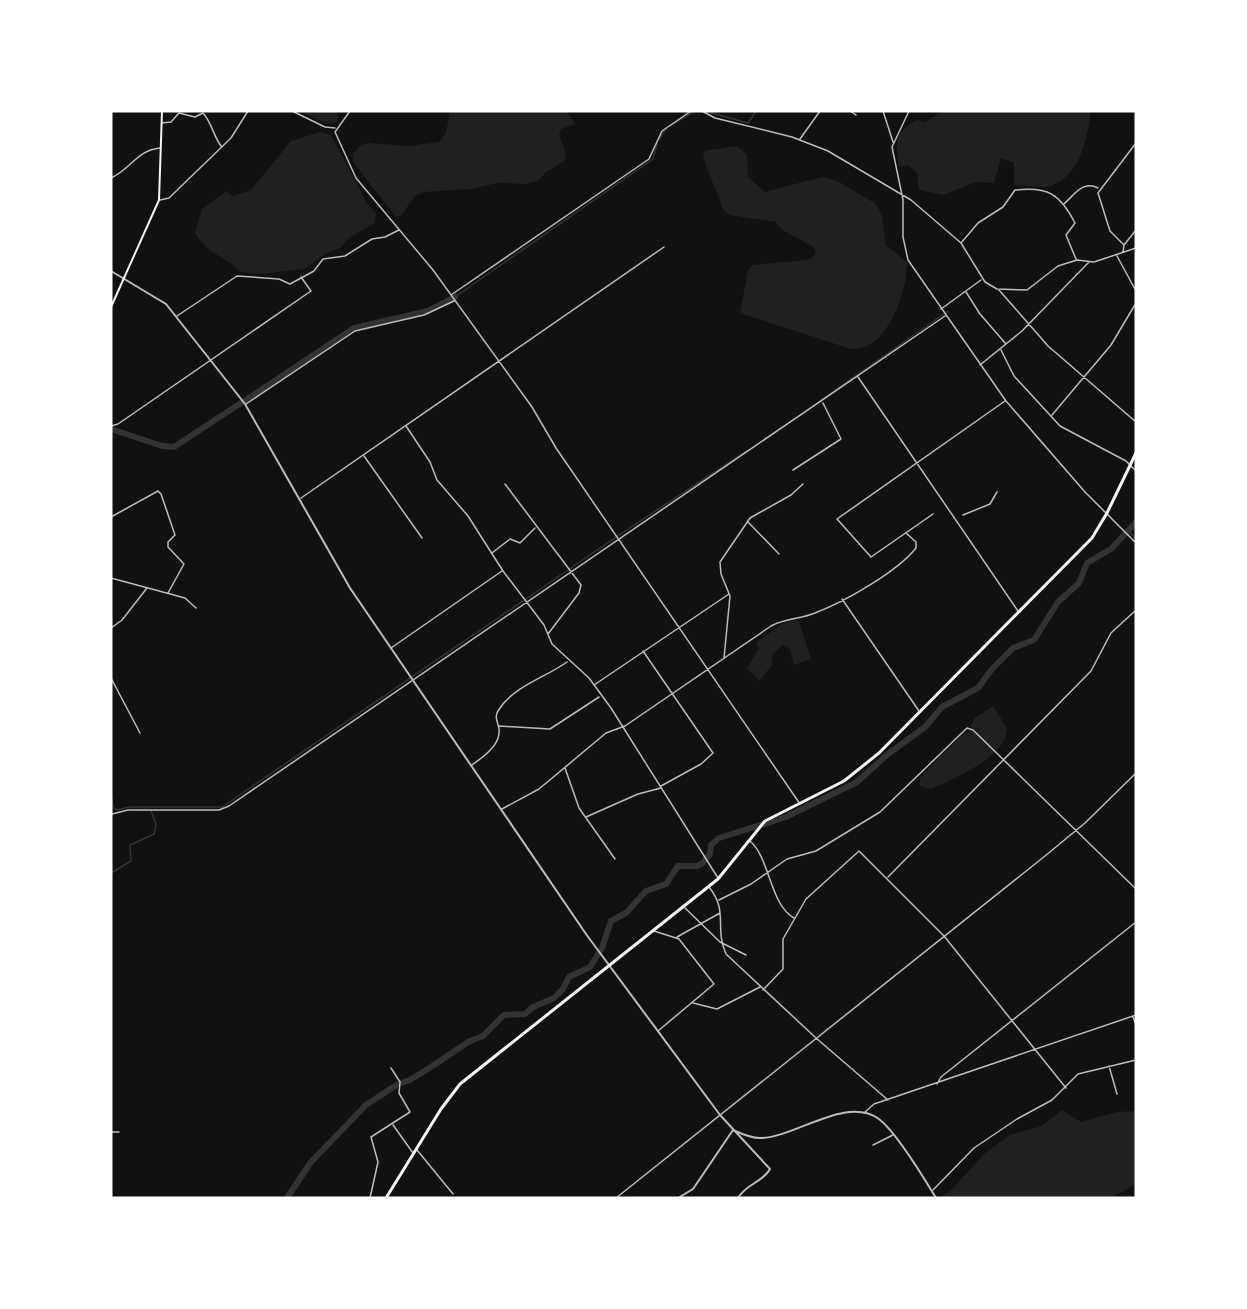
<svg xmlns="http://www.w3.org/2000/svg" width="1247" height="1309" font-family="'Roboto Serif',serif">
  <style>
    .green { fill: #202020 }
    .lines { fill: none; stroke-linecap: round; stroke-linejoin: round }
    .stream { stroke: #333; stroke-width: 1.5 }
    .river { stroke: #333; stroke-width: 6 }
    .minor { stroke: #bcbcbc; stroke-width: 1.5 }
    .tertiary { stroke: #bcbcbc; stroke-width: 2 }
    .secondary { stroke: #f5f5f5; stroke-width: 2 }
    .primary { stroke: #f5f5f5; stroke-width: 3 }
  </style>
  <rect width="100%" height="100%" fill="#111"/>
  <path class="green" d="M 301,111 L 335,111 L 339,117 L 335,123 L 326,124 Z
    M 450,111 L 566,111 L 575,124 L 561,129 L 559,136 L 566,153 L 565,161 L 546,172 L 539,180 L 525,184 L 498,183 L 471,189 L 424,192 L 415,196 L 400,217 L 395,216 L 353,162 L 353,154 L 361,145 L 369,143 L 409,146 L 439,142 L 446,133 Z
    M 943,111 L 1091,111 C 1087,138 1081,174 1051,186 C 1042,189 1024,185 1014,185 L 1014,163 L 1001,158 L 994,183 L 975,182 L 944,195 L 919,190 L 917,173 L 908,165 L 899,167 C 895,145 895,130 917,120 L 925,122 Z
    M 320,132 L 331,135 L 367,203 L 376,213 L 375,223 L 350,237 L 340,248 L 325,254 L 305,269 L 259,274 L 240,272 C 228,257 205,254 195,232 L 202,209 L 226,191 L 233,196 L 251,190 L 291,141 Z
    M 736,146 L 747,154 L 748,177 L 765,192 L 814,179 L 825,177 L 841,183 L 876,204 L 882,216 L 886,245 L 908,263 C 905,268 907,271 906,277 C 902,304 883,352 851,349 L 740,313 L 748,271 L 752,265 L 807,260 L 814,256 L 816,250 C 804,238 785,237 776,222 L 730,215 L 724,211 L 703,158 L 705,151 Z
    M 795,620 L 799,622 L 811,659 L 794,665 L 789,648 L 783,645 L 772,655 L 772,665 L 759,681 L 747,668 L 759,648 L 756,643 L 783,623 Z
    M 993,706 L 1007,728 C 1007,757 955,778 931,789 L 920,786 L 920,778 L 937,759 L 966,732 L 980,730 L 980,727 L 975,730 L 970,726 L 975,718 Z
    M 1062,1110 L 1081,1122 L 1117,1112 L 1136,1111 L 1136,1184 L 1112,1198 L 940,1198 L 952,1189 L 985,1153 L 1010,1135 L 1042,1126 Z"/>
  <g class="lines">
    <path class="stream" d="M 705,111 L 748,123 L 756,111
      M 670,126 L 695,111
      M 659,139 L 666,129
      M 455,297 L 653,159 L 657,144
      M 821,400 L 948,311
      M 1127,529 L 1136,539
      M 111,791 L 113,807 L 117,810 L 130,807 L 222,807 L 619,535 L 748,450
      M 111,873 L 131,861 L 130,845 L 154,834 L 156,824 L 151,811"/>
    <path class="river" d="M 246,400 L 354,328 L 428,311 L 455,297
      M 111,429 L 162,446 L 174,447 L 241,403
      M 287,1198 L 311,1162 L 366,1105 L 398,1084 L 410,1080 L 434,1065 L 468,1042 L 483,1036 L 504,1015 L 525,1014 L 533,1007 L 554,998 L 563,989 L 569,977 L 590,967 L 602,948 L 611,921 L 626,913 L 646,891 L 666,884 L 678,866 L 697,866 L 703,863 L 710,854 L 711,845 L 719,838 L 786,817 L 857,782 L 888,754 L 925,727 L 942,707 L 978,688 L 992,669 L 1013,648 L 1034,640 L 1058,602 L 1079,583 L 1087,563 L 1111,549 L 1136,522"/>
    <path class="minor" d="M 292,111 L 325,127 L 335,128
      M 350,111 L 335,132 L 356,178 L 433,270 L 532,407 L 556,448 L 800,804
      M 702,111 L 715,118 L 792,137 L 828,151 L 911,200 L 961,243 L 985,282 L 997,289 L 1027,290 L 1058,266 L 1077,260 L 1094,262 L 1136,248
      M 850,111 L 856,115
      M 883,111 L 893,142
      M 909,111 L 892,147 L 903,200 L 903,237 L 908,260 L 1006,401 L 1085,492 L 1136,543
      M 162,123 L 171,122 L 179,113 L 195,117 L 203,113 C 212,123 213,135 221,146
      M 800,139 L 820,111
      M 111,178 C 130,170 137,150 160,148
      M 160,200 L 169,198 L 231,138 L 248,111
      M 1064,204 C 1075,194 1083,180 1098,188
      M 961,243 L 978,223 L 1003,207 L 1015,190 C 1048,186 1060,194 1075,223 L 1066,235 L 1076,259
      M 1124,245 L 1110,231 L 1098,193 L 1136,143
      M 1123,252 L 1124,245 L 1136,230
      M 1117,256 L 1136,291
      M 999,290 L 1048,346 L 1136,422
      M 966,292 L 980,314 L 1006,344
      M 451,295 L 649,159 L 662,131 L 691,111
      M 941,309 L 981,280
      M 177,316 L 237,276 L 279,279 L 290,284 L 314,271 L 323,259 L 345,256 L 372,239 L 385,237 L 399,230
      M 1001,350 L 1014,376 L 1060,426 L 1126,461 L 1136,471
      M 980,365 L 1022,331 L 1089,262
      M 858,377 L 1018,611
      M 246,404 L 355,331 L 424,315 L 454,301
      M 1052,415 L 1111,345 L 1136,303
      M 111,426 L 118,424 L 311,291 L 301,277
      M 406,426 L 430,462 L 437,480 L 468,516 L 503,571 L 544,625 L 552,644 L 589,678 L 611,708 L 718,878
      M 364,456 L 422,538
      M 793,470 L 841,439 L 823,403
      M 505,484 L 581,585 L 579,593 L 548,634
      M 301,498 L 664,247
      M 933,514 L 871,557 L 837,519 L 1005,401
      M 963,515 L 990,504 L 997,492
      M 111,517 L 158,491 L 161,494 L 175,535 L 168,542 L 168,547 L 184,564 L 168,593
      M 748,522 L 779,554
      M 492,553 L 510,539 L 520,543 L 535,528
      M 111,578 L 185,598 L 196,608
      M 842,599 L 919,711
      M 111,628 L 122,620 L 147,588
      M 391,648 L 502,571
      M 643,651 L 713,753 L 701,764 L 661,786
      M 724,658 L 730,596 L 721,574 L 720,562 L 750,518 L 791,495 L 803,484
      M 111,678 L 140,733
      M 594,685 L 729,594
      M 499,726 L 550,729 L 599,697
      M 472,765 C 483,757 501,745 499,729 C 498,722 494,717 498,711 C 513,686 545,678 567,662
      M 565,768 L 579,808 L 615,859
      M 502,809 L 539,789 L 606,733 L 625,726 L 771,626 C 785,618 801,619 815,613 C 844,602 897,572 916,548 L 916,542 L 906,533
      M 112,814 L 128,810 L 219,810 L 229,806 L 945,316
      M 586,817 L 638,794 L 661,788
      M 750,841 C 770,858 770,905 794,918
      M 888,877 L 1091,671 L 1111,633 L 1136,610
      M 709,887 C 729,912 714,927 726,954 L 816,1038 L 888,1100
      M 719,900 L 751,884 L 787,859 L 816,851 L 880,812 L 967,728 L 973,730 L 1136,889
      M 684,907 L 720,942 L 746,955
      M 654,931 L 679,939 L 714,984 L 658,1031
      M 677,937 L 720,913
      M 763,990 L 783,969 L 783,939 L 806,899 L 859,851 L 944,936 L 1066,1088
      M 693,1003 L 717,1009 L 760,987
      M 1133,1017 L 1136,1025
      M 1109,1066 L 1117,1094
      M 937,1084 L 941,1077 L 1136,922
      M 865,1112 L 874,1104 L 1136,1015
      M 393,1125 L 413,1153
      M 111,1132 L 119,1132
      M 873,1145 L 893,1135
      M 417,1150 L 453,1194
      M 933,1190 L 974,1148 L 1017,1119 L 1052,1100 L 1078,1074 L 1136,1060
      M 370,1198 L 378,1162 L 371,1137 L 410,1112 L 399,1093 L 400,1082 L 391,1068
      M 616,1198 L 1045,856 L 1085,823 L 1136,773"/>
    <path class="tertiary" d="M 111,271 L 166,304 L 245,404 L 350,588 L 586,934 L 720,1115 L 770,1169 C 763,1182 746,1184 738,1198
      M 678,1198 L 693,1189 L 733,1130 C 742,1134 750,1138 760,1138 C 795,1138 846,1095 879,1119 C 896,1132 924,1178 936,1198"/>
    <path class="secondary" d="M 111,307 L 159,200 L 162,111
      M 111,813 L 111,820"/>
    <path class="primary" d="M 386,1198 L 441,1109 L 460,1084 L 718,879 L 765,821 L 844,781 L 879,753 L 1092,538 L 1107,513 L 1136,453"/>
  </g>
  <rect width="1247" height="1309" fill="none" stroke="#ffffff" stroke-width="225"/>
</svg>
